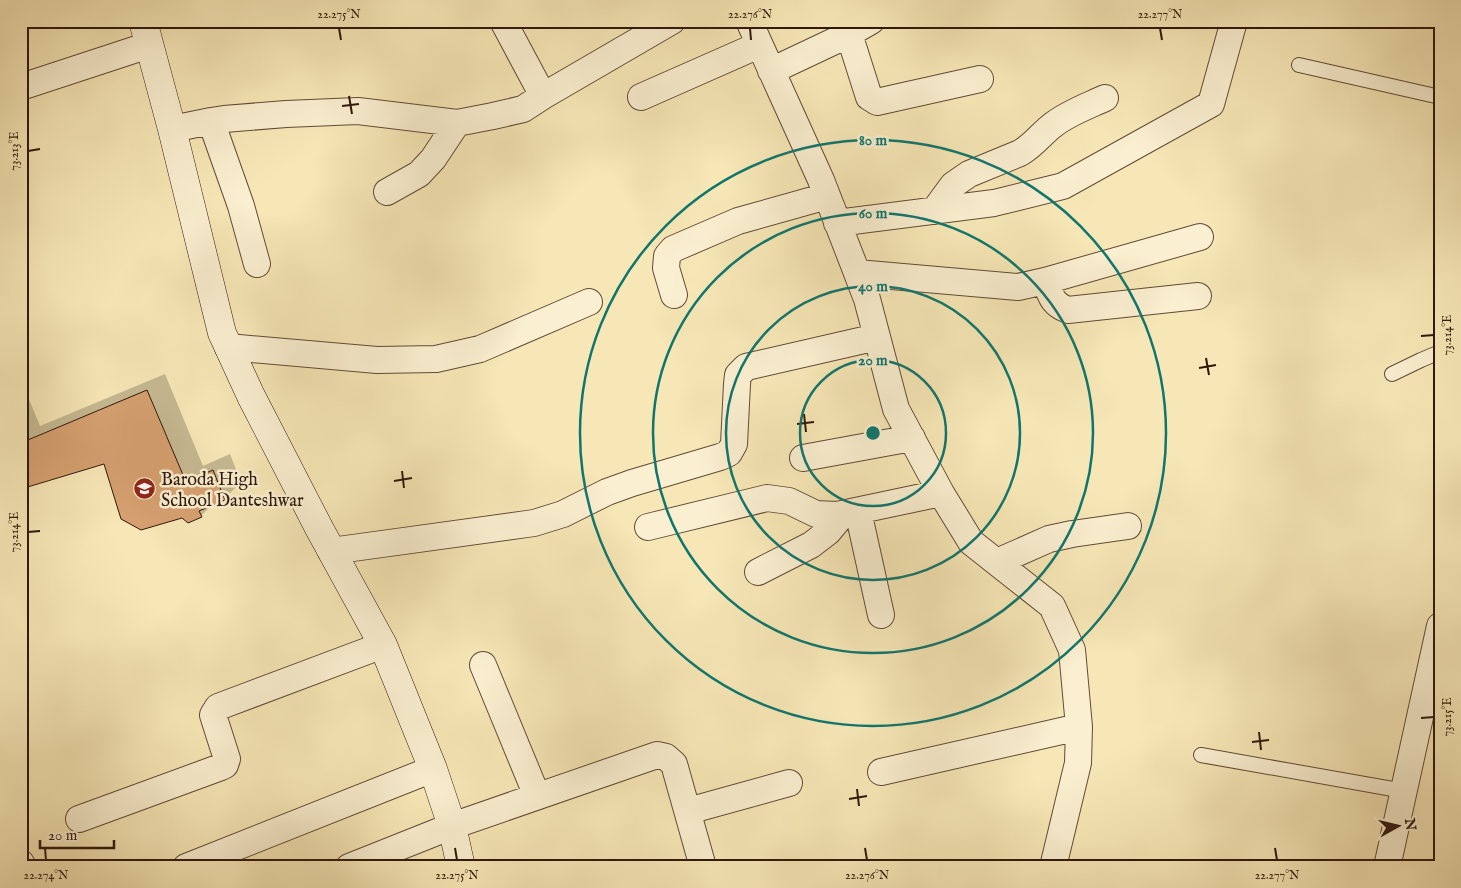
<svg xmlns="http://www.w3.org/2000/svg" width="1461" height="888" font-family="'IM FELL English',serif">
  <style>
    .shadow { fill: #0003 }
    .building { fill: #d6a070; stroke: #2f170d }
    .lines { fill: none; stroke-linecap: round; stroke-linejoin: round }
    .lane-casing { stroke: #614b37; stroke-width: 16 }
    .street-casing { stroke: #614b37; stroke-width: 28 }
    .secondary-casing { stroke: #2f170d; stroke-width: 29 }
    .lane { stroke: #faefd0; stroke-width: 14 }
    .street { stroke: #faefd0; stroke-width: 26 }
    .secondary { stroke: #faefd0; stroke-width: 28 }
    .ticks { fill: none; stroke: #2f170d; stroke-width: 2 }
    .ring { fill: none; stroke: #0f766e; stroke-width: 2.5 }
    .labels { text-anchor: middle; stroke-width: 5; stroke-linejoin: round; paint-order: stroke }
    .poi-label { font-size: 18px; fill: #2f170d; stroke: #faefd0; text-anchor: start }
    .centre { fill: #0f766e; stroke: #faefd0; stroke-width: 2.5 }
    .ring-label { font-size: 15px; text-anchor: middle; font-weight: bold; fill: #0f766e; stroke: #faefd0; stroke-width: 5; stroke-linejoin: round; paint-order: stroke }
    .neatline { fill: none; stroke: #2f170d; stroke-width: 2 }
    .ticks-label { font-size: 12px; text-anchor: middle; fill: #2f170d }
  </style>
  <rect width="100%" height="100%" fill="#f7e7b6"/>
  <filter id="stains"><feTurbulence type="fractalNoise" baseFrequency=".004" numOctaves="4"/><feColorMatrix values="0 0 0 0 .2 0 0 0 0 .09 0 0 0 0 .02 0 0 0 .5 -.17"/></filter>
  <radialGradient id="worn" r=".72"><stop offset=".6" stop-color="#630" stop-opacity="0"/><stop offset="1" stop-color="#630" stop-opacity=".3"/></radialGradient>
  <path class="shadow" d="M 21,203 L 27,216 L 21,222 Z
    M 165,374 L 203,466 L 230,454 L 241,482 L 224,499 L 215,502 L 201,516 L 105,462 L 21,488 L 21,380 L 40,426 Z"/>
  <path class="building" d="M 147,390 L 186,482 L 213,470 L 225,500 L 199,511 L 202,517 L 188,523 L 182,518 L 141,530 L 121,519 L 104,464 L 21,489 L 21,437 L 23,442 Z"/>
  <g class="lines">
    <defs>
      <path id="lane" d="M 1299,65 L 1440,97
        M 1392,374 L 1421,360 L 1440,352
        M 1201,755 L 1404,791"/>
      <path id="street" d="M 503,21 L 543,96
        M 749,21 L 821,180 L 857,273 L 867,299 L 896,409 L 941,493 L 971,542 L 1052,606 L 1072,650 L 1079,727 L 1078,763 L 1053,867
        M 849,34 L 869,97 L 877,102 L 980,79
        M 771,71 L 843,37 L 871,21
        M 21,87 L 149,45
        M 641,97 L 759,45
        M 211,121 L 241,206 L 257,264
        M 172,129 L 211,121 L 224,119 L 286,114 L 358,111 L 457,123 L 493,116 L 523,109 L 543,96 L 672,21
        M 387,192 L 419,174 L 433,159 L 457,123
        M 934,211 L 953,185 L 969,174 L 1020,153 C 1033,146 1041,134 1053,125 C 1068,113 1088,106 1105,98
        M 837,223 L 994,203 L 1063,186 L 1211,104 L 1234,21
        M 857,273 L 1018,287 L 1045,281 L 1200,237
        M 1045,281 C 1051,296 1052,304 1068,310 L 1198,296
        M 674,295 L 666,268 L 667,256 L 673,249 L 738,221 L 827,196
        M 228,347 L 377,360 L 436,359 L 480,349 L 589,302
        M 803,458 L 912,438
        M 858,511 L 881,615
        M 648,527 L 767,498 L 789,501 L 816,514 L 837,515 L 941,493
        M 331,551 L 534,523 L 563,514 L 607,492 L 632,483 L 720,457 L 729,453 L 734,444 L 737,384 L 738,375 L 746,367 L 877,337
        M 997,562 L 1049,539 L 1072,534 L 1128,526
        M 758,572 L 811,545 L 828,532 L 843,514
        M 483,665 L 537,796
        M 881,772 L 1079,727
        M 688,811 L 789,783
        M 79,819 L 221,767 L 225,765 L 227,759 L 213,715 L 218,707 L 383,645
        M 21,863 L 23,867
        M 186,867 L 433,769
        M 349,867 L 452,826 L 657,755 L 666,757 L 674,764 L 703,867
        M 1387,867 L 1440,626"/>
      <path id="secondary" d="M 143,21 L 172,129 L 222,333 L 251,396 L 319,528 L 383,645 L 433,769 L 452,826 L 461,867"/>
    </defs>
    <use href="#lane" class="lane-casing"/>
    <use href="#street" class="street-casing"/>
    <use href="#secondary" class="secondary-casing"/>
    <use href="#lane" class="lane"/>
    <use href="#street" class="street"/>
    <use href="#secondary" class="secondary"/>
  </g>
  <path class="ticks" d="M 339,28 L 341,40M 750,28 L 751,40M 1160,28 L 1162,40M 349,96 L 352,114M 342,106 L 359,104M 28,151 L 40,149M 1421,336 L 1434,335M 1206,358 L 1209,375M 1199,368 L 1216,365M 804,414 L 806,432M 797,424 L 814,422M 402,471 L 404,488M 394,481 L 412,478M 28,532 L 40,531M 1421,718 L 1434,717M 1259,732 L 1261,750M 1252,742 L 1269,740M 857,789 L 859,806M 849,799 L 867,796M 45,848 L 46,860M 455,848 L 457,860M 865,848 L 867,860M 1275,848 L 1277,860"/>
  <g class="ring">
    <circle cx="873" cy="433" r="73"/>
    <circle cx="873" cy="433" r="147"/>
    <circle cx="873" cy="433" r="220"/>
    <circle cx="873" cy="433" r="293"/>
  </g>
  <defs>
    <symbol id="school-disc" viewBox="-11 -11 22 22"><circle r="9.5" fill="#8f2418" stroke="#faefd0"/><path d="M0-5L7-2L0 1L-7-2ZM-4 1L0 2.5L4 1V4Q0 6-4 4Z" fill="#fff"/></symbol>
  </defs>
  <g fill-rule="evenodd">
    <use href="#school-disc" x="132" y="476" width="25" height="25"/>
  </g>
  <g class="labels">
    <g class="poi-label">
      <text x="161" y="485">Baroda High<tspan x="161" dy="21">School Danteshwar</tspan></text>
    </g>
  </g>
  <circle cx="873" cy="433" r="8" class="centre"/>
  <g class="ring-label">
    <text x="873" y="145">80 m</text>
    <text x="873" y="218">60 m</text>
    <text x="873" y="291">40 m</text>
    <text x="873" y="365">20 m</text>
  </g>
  <rect width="1461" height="888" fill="none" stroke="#f7e7b6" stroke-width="55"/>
  <g transform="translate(1398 826) rotate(82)" stroke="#faefd0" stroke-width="4" paint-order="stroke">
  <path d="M0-4L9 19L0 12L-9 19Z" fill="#2f170d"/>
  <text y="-8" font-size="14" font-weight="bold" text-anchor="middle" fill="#2f170d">N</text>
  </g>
  <path d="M40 840v8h74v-8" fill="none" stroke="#2f170d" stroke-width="2.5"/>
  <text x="48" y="840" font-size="15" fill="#2f170d" stroke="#faefd0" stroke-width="4" paint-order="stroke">20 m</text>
  <rect x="28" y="28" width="1406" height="832" class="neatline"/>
  <g class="ticks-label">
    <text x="339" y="18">22.275°N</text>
    <text x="750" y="18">22.276°N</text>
    <text x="1160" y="18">22.277°N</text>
    <text transform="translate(14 151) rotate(-90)" y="4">73.213°E</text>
    <text transform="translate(1447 335) rotate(-90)" y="4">73.214°E</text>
    <text transform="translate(14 532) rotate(-90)" y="4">73.214°E</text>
    <text transform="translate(1447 717) rotate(-90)" y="4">73.215°E</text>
    <text x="46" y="879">22.274°N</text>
    <text x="457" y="879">22.275°N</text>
    <text x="867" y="879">22.276°N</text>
    <text x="1277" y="879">22.277°N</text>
  </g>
  <rect width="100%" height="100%" filter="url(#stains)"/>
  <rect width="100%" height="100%" fill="url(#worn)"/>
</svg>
